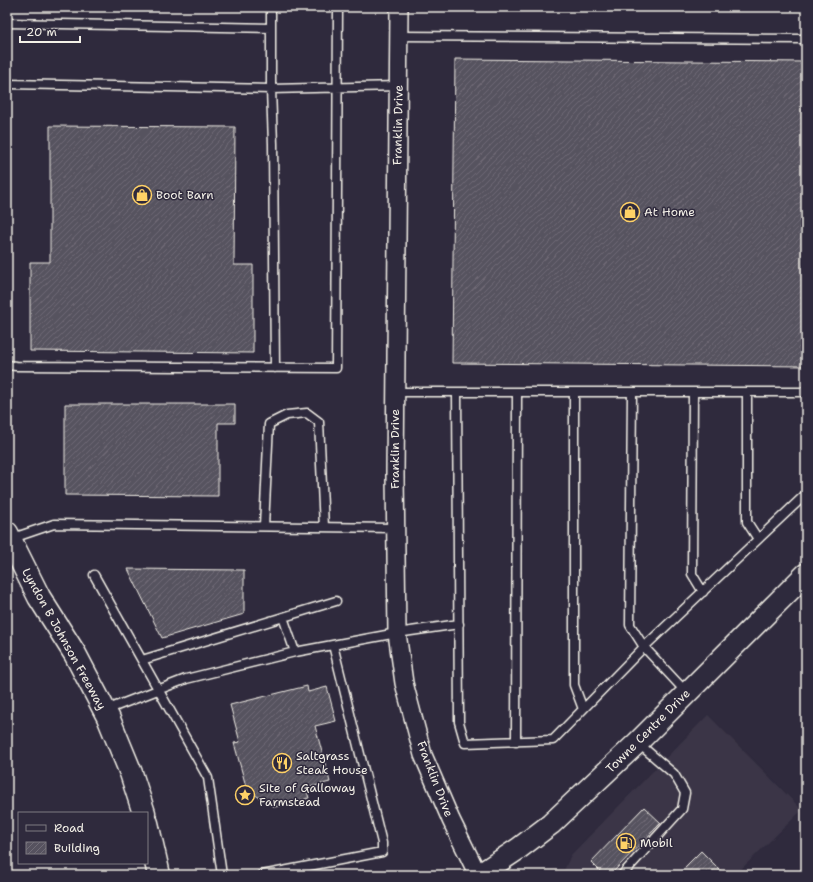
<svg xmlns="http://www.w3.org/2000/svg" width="813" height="882" font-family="'Shantell Sans',sans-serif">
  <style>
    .built { fill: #3b3647 }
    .building { fill: url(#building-hatch); stroke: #f4f1e8 }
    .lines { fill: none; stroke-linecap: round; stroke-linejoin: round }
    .service-casing { stroke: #f4f1e8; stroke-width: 11 }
    .minor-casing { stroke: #f4f1e8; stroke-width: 20 }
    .tertiary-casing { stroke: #f4f1e8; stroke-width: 24 }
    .secondary-casing { stroke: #f4f1e8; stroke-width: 25 }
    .service { stroke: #2f2a3d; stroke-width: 8 }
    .minor { stroke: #2f2a3d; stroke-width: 17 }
    .tertiary { stroke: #2f2a3d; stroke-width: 21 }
    .secondary { stroke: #2f2a3d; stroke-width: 22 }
    .labels { text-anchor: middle; stroke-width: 3; stroke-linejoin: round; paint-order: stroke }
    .street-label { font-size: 12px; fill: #f4f1e8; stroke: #2f2a3d }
    .poi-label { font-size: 12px; fill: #f4f1e8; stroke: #2f2a3d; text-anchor: start }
  </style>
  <defs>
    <pattern id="building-hatch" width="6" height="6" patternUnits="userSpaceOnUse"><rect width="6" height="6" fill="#56525f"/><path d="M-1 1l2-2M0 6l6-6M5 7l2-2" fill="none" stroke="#6f6b76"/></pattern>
  </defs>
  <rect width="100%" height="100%" fill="#2f2a3d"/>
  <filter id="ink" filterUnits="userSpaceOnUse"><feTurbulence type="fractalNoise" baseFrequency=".025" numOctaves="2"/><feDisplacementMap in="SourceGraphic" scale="8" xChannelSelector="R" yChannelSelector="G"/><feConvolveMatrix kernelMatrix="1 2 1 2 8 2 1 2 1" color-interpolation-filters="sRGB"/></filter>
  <g filter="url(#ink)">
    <path class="built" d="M 708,715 L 802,810 L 735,875 L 562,875 L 571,855 Z"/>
    <path class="building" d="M 455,59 L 806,62 L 806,366 L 452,363 Z
      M 50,126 L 235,127 L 234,265 L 253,265 L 253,353 L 30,351 L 30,262 L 50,262 Z
      M 65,404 L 235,404 L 235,423 L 218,423 L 218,496 L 65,495 Z
      M 128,569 L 244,570 L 244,614 L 162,638 Z
      M 307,686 L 308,692 L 327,687 L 336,721 L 315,726 L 330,782 L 306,788 L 309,798 L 275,807 L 247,790 L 234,743 L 240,742 L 230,705 Z
      M 644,807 L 661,823 L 610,875 L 604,875 L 591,862 Z
      M 701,851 L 725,875 L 677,875 Z"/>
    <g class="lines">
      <defs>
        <path id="service" d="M 271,7 L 271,89 L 399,86
          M 7,23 L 271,28
          M 399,36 L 806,39
          M 7,84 L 271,89 L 273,144 L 275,368
          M 7,365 L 16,366 L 336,368 L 338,7
          M 395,392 L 806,392
          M 457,392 L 459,722 L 465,743 L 553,740 L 644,647 L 806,494
          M 574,392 L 574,685 L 583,709
          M 632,392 L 630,625 L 644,647 L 686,692
          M 693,392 L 692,574 L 703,592
          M 747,392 L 747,522 L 758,539
          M 264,526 L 269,424 L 287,415 L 307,413 L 319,422 L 324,527
          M 10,539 L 54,524 L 395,528
          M 94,575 L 208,778 L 222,875
          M 283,617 L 295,652
          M 142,660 L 336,601
          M 106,710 L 186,679 L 295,652 L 397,633 L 459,624
          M 516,742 L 517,392
          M 262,875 L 382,852 L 382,843 L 333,645
          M 622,875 L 682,809 L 685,793 L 674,774 L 638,743"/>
        <path id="minor" d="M 399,7 L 395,475 L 397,633 L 404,683 L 423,755 L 451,820 L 478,875"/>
        <path id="tertiary" d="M 479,875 L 518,849 L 551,824 L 637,743 L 806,574"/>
        <path id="secondary" d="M 7,533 L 39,597 L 75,654 L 108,717 L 131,773 L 144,813
          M 147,823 L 159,875"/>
      </defs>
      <use href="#service" class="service-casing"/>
      <use href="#minor" class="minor-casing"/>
      <use href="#tertiary" class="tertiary-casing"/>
      <use href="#secondary" class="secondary-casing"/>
      <use href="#service" class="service"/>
      <use href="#minor" class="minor"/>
      <use href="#tertiary" class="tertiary"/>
      <use href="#secondary" class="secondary"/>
    </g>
  </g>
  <defs>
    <symbol id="shop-ring" viewBox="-11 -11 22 22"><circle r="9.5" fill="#2f2a3d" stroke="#ffd166" stroke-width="1.5"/><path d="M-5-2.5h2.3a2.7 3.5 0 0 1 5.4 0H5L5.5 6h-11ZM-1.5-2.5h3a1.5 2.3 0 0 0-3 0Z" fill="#ffd166"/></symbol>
    <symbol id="restaurant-ring" viewBox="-11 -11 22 22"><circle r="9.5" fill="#2f2a3d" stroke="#ffd166" stroke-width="1.5"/><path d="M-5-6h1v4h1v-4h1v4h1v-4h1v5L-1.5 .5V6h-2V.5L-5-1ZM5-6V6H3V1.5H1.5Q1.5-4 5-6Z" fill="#ffd166"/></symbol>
    <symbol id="sight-ring" viewBox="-11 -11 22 22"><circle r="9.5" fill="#2f2a3d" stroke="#ffd166" stroke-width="1.5"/><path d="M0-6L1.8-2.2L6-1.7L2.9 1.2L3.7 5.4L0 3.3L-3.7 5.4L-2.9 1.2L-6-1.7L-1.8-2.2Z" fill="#ffd166"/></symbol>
    <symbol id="fuel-ring" viewBox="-11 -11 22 22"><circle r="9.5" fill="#2f2a3d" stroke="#ffd166" stroke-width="1.5"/><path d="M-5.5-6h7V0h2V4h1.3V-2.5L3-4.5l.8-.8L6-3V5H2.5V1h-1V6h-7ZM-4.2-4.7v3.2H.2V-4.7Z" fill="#ffd166"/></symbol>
  </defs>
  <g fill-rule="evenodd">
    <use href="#shop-ring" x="131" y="184" width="22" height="22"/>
    <use href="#shop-ring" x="619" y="201" width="22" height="22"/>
    <use href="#restaurant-ring" x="271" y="752" width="22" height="22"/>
    <use href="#sight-ring" x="234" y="784" width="22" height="22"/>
    <use href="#fuel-ring" x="615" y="832" width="22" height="22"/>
  </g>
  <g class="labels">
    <g class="street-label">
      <text transform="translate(398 125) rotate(-89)" y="4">Franklin Drive</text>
      <text transform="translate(395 449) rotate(-90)" y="4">Franklin Drive</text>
      <text transform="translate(64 639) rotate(61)" y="4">Lyndon B Johnson Freeway</text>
      <text transform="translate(648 731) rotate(-45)" y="4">Towne Centre Drive</text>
      <text transform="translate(435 779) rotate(69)" y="4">Franklin Drive</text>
    </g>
    <g class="poi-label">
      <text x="156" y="199">Boot Barn</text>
      <text x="644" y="216">At Home</text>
      <text x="296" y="760">Saltgrass<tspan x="296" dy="14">Steak House</tspan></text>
      <text x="259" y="792">Site of Galloway<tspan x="259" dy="14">Farmstead</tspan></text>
      <text x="640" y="847">Mobil</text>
    </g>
  </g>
  <rect width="813" height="882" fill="none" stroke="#2f2a3d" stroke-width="24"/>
  <rect x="12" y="12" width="789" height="858" fill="none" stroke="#f4f1e8" stroke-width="1.5" filter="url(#ink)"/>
  <rect x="18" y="812" width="130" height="52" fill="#2f2a3d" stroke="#7e7a81"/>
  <rect x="26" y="825" width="20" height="6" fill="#2f2a3d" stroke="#7e7a81"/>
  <text x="54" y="832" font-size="12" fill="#f4f1e8">Road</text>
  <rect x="26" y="842" width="20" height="12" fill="url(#building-hatch)" stroke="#7e7a81"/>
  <text x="54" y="852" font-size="12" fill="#f4f1e8">Building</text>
  <path d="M20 36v6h60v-6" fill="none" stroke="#f4f1e8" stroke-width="2"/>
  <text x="26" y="36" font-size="12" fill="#f4f1e8" stroke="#2f2a3d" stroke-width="3" paint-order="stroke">20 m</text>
</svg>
